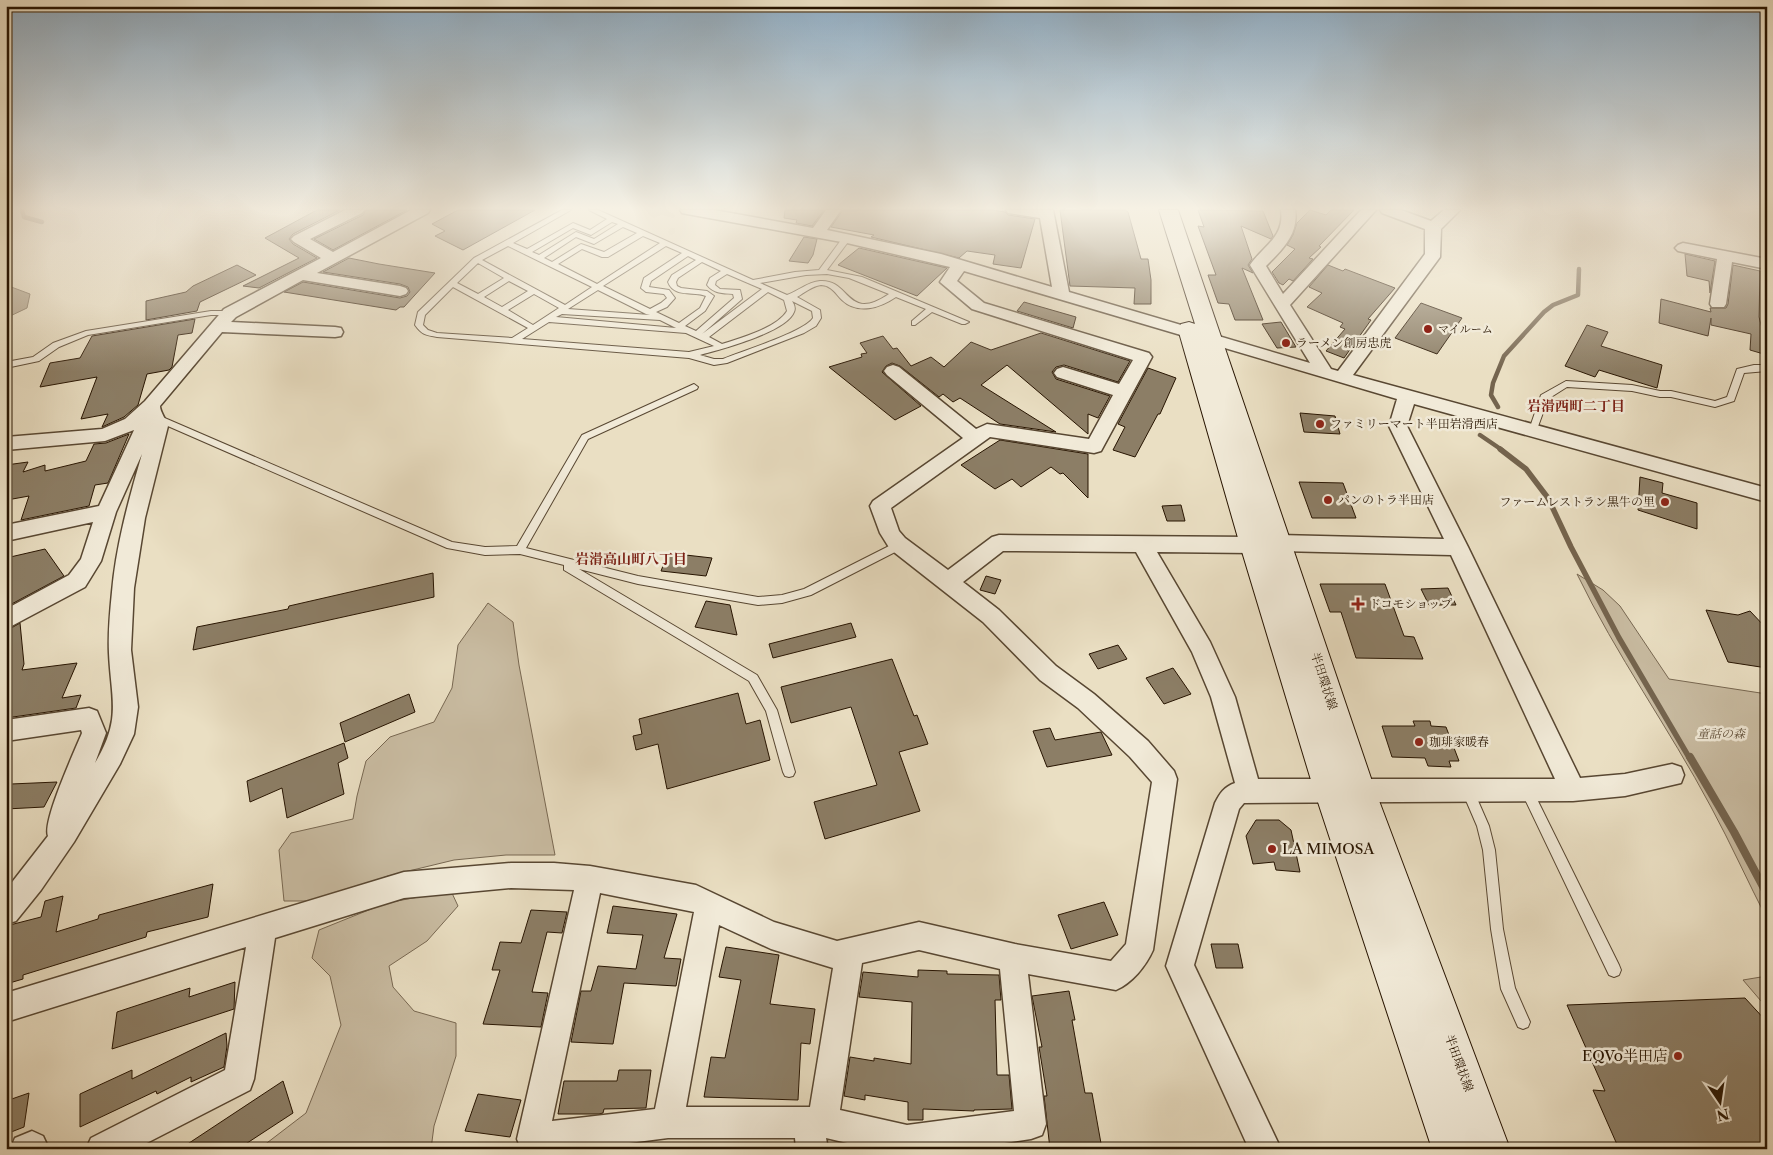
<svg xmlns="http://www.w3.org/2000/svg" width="1773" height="1155" font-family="'Libre Caslon Text','Noto Serif JP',serif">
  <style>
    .green { fill: #c9bca2; stroke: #786852 }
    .water { fill: #a89a81; stroke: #74644e }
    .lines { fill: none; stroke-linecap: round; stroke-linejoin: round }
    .stream-far2 { stroke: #74644e; stroke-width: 4.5 }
    .stream-far1 { stroke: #74644e; stroke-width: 5.5 }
    .stream { stroke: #74644e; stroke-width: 8 }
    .building { fill: #8c7e66; stroke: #271401 }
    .lane-casing { stroke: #584732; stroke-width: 2 }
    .street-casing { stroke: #584732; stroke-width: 3 }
    .secondary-casing { stroke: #271401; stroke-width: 2 }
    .lane { fill: #f1ead8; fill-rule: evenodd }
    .street { fill: #f1ead8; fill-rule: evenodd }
    .secondary { fill: #f1ead8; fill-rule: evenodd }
    .poi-dot { fill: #8f2418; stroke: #f1ead8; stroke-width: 2 }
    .labels { text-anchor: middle; stroke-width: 5; stroke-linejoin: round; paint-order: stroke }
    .far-poi-label { font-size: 11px; fill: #271401; stroke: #f1ead8; text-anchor: start }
    .poi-label { font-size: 12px; fill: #271401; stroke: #f1ead8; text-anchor: start }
    .street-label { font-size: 12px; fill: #271401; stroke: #f1ead8 }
    .park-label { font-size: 12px; font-style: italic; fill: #604f39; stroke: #f1ead8 }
    .neighbourhood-label { font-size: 14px; font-weight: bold; fill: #7a1f14; stroke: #f1ead8 }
    .near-poi-label { font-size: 15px; fill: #271401; stroke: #f1ead8; text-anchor: start }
  </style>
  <rect width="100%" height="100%" fill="#eadfc3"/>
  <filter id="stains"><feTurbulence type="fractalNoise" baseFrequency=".004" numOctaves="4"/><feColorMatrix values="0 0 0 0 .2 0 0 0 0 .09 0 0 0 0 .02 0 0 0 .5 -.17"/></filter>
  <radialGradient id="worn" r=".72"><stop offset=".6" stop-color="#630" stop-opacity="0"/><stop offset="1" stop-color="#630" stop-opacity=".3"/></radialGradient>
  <path class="green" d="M 1577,574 L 1603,590 L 1620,606 L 1669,679 L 1767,694 L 1767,919 C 1748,882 1731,844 1711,807 C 1669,728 1616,655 1577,574 Z
    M 488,603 L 513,622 L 519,665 L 555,855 L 506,855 L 454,860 L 388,876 L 318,901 L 284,901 L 279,850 L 291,833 L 353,819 L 357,796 L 366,761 L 390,737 L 434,722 L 452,688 L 458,645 Z
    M 451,891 L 458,906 L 427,941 L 389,966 L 393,987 L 414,1011 L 456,1023 L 456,1056 L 434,1126 L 431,1149 L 259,1149 L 306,1113 L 341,1025 L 330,976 L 312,958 L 319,930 L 386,903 Z
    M 1767,976 L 1767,1008 L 1743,980 Z"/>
  <path class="water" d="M 6,285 L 30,294 L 27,308 L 6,318 Z"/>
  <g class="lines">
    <path class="stream-far2" d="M 22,210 L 24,217 L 42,222
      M 1498,407 L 1491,395 L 1493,383 L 1504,356 L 1544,312 L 1553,305 L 1578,295 L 1579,269
      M 1480,435 L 1502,450"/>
    <path class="stream-far1" d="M 1500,449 L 1526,469 L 1548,498 L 1571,547 L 1619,638 L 1690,759"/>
    <path class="stream" d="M 1690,757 L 1734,832 L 1767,894"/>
  </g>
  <path class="building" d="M 317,210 L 340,210 L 293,234 L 289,239 L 293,244 L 317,258 L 259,288 L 243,286 L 299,258 L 265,238 Z
    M 366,210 L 407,210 L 333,250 L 314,239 L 363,215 Z
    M 458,210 L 535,210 L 463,250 L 435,236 L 445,231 L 432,224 Z
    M 785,210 L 824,210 L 812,226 L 796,223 L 797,220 L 784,218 Z
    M 843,210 L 993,210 L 1005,212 L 1008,215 L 1035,219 L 1021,268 L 993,264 L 995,255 L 967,251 L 959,258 L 871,237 L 874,235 L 831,227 Z
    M 1060,210 L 1125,210 L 1128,212 L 1141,259 L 1148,259 L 1151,280 L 1151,304 L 1134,304 L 1135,288 L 1070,286 Z
    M 1198,210 L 1263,211 L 1273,236 L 1271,239 L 1241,226 L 1252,259 L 1248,265 L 1253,273 L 1242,268 L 1263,320 L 1235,320 L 1229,304 L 1218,303 L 1208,275 L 1216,275 L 1198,226 L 1204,227 Z
    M 1310,210 L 1326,215 L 1331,210 L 1354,210 L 1319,246 L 1321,247 L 1309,258 L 1313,259 L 1293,281 L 1289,279 L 1283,285 L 1279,283 L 1272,272 L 1295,249 L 1287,245 L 1293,235 L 1297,223 Z
    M 804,237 L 817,239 L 813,255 L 808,263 L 789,261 Z
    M 859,248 L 947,268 L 917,296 L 838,265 Z
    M 1685,254 L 1715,261 L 1710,293 L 1709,281 L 1687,276 Z
    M 349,258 L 379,264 L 435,273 L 404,307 L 400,307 L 396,310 L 284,292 L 303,282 L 400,298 L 407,296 L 410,292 L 408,287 L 400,284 L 323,272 Z
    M 237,265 L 256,275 L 200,302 L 197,311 L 146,320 L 146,301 L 186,292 L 193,286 Z
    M 1328,265 L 1343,271 L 1345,269 L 1395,288 L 1368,319 L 1371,320 L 1344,358 L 1326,351 L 1345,329 L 1340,327 L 1343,323 L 1307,307 L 1322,293 L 1309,287 Z
    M 1733,265 L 1760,271 L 1759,317 L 1764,336 L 1767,336 L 1767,355 L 1750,350 L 1751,334 L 1711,325 L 1711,318 L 1708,336 L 1659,323 L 1661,299 L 1711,312 L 1710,308 L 1726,308 L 1728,304 Z
    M 1024,302 L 1076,317 L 1073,328 L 1017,311 Z
    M 1421,303 L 1462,318 L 1437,354 L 1395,338 Z
    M 195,319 L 192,333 L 178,335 L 172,367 L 169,370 L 147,374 L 138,405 L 124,417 L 102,427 L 108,414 L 81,419 L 97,377 L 40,387 L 50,363 L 80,358 L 92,336 Z
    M 1281,322 L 1296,347 L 1277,348 L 1262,324 Z
    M 1587,325 L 1608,332 L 1601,346 L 1662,365 L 1657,388 L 1599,370 L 1595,377 L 1565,366 Z
    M 1041,333 L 1130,361 L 1118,382 L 1064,365 L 1056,367 L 1052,372 L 1056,379 L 1110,396 L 1098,418 L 1088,414 L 1088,434 L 1007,365 L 981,385 L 1056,432 L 1000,424 L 960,398 L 953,402 L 943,394 L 939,397 L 900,366 L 892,363 L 886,366 L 882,372 L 921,406 L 895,420 L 829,367 L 862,357 L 861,354 L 867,353 L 860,343 L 883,336 L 893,349 L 897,348 L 911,366 L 931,357 L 944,367 L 971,342 L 991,350 Z
    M 1148,368 L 1176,378 L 1160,414 L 1158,414 L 1135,457 L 1113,450 L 1125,427 L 1118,424 Z
    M 1300,413 L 1335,416 L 1340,434 L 1304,432 Z
    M 129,434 L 108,483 L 95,485 L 89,506 L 21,520 L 29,496 L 7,500 L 6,502 L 6,465 L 28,462 L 23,472 L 45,465 L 45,471 L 86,461 L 94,444 L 106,443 Z
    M 1000,440 L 1088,454 L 1088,498 L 1063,473 L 1060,474 L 1051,467 L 1021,487 L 1012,479 L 995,489 L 961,465 Z
    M 1640,477 L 1663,483 L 1662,493 L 1697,503 L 1697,529 L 1638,510 Z
    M 1299,482 L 1343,483 L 1356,518 L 1312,518 Z
    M 1181,505 L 1185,521 L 1167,521 L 1162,506 Z
    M 45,549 L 64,576 L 6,607 L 6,558 Z
    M 668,553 L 712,558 L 706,576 L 661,571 Z
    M 433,573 L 434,597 L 193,650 L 197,627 L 288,609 L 289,606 Z
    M 986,576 L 1001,580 L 995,594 L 980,590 Z
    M 1320,584 L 1385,584 L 1404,636 L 1414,637 L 1423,659 L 1356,658 L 1341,612 L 1330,612 Z
    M 1448,588 L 1456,605 L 1429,605 L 1421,589 Z
    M 706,601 L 730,605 L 737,635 L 695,627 Z
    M 1706,610 L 1738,615 L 1750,611 L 1767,629 L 1767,668 L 1728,662 Z
    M 20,623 L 24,664 L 22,670 L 77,663 L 62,698 L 81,695 L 76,708 L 6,718 L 6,631 Z
    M 851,623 L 856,637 L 773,658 L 769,644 Z
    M 1118,645 L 1127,659 L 1098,669 L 1089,654 Z
    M 892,659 L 914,716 L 917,715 L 928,744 L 899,752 L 920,811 L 825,839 L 814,802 L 877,785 L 851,707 L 791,723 L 781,687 Z
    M 1173,668 L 1191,694 L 1164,704 L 1146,678 Z
    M 738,693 L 746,724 L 760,720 L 770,760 L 667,789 L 658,744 L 636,750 L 633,736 L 642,734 L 639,719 Z
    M 409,694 L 415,712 L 345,742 L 340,723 Z
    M 1413,721 L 1430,721 L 1431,726 L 1446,727 L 1459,761 L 1449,761 L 1451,767 L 1428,766 L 1425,758 L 1392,757 L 1382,726 L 1415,726 Z
    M 1050,728 L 1055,740 L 1101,732 L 1112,755 L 1047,767 L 1033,731 Z
    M 344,743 L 348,758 L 338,763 L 344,794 L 287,818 L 282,788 L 250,802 L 247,781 Z
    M 57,782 L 44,807 L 6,809 L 6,793 L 11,784 Z
    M 1256,820 L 1279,820 L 1291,830 L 1300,872 L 1276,870 L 1274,862 L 1253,864 L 1246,836 Z
    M 213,884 L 208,917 L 147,932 L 146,937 L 23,975 L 23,979 L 6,984 L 6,926 L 41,917 L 45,901 L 63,896 L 56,932 L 98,919 L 99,915 Z
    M 1104,902 L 1118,935 L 1071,949 L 1058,915 Z
    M 613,906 L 677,914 L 664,958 L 681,959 L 676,986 L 624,983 L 613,1044 L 571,1042 L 581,991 L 591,991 L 598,966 L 636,969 L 643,935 L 607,933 Z
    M 531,910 L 567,912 L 562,933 L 547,932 L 532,992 L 548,993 L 541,1027 L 483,1024 L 500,970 L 492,970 L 500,942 L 521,943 Z
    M 1211,944 L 1238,944 L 1243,968 L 1216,968 Z
    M 726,947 L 779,955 L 770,1004 L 815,1009 L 810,1044 L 801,1043 L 798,1100 L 704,1097 L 711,1057 L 725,1058 L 741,980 L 719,977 Z
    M 918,970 L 947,971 L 947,974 L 999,975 L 1001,1000 L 995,1000 L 997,1075 L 1009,1075 L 1012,1109 L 974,1110 L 974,1111 L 923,1109 L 923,1120 L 908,1120 L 908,1102 L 865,1095 L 865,1100 L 844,1096 L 850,1057 L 874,1061 L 874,1058 L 911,1064 L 912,1002 L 859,997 L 863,972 L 918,977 Z
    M 235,982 L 234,1009 L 112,1049 L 117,1012 L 190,988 L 189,997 Z
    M 1069,991 L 1075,1020 L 1072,1020 L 1085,1093 L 1092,1093 L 1102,1149 L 1050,1149 L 1044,1096 L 1047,1096 L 1039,1047 L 1042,1047 L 1032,996 Z
    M 1745,998 L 1767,1022 L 1767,1149 L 1619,1149 L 1593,1090 L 1605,1091 L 1567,1005 Z
    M 226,1033 L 227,1046 L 224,1067 L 191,1082 L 191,1077 L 157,1094 L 156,1091 L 80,1127 L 80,1094 L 132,1070 L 132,1079 Z
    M 619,1070 L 651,1070 L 646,1108 L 604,1109 L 603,1113 L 599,1114 L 558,1114 L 564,1081 L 617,1081 Z
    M 283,1081 L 293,1113 L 238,1149 L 180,1149 Z
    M 29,1093 L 24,1127 L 6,1134 L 6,1101 Z
    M 478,1094 L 521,1100 L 510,1137 L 465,1131 Z"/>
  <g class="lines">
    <defs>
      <path id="lane" d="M 562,210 L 571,210 L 513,243 L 527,249 L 573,223 L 590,230 L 607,219 L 589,210 L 598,210 L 753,280 L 795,272 L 819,270 L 844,236 L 847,236 L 851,238 L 827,270 L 862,277 L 969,322 L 965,324 L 962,324 L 932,312 L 915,325 L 912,325 L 912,321 L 926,309 L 896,297 C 880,308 858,315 842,300 C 836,294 831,285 821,285 C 812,286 804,293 797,297 L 820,310 L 821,318 L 816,326 L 804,333 L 727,363 L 714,365 L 689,358 L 437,337 C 426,335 422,335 415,325 L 418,312 L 474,258 ZM 612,222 L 618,224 L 594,239 L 576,232 L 539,255 L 532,252 L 573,228 L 591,235 ZM 623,227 L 637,233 L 604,252 L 581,244 L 552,262 L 544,258 L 576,237 L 594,244 ZM 643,236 L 660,243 L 597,284 L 558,264 L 582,249 L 602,257 L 608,257 ZM 508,246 L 592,287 L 565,305 L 482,260 ZM 666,246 L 682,253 L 644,278 L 641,288 L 646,292 L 664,294 L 667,298 L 661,303 L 650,309 L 603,286 ZM 688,256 L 696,260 L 672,275 L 668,282 C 674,298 693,291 706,296 L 700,308 L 679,323 L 656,312 L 667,307 L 675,298 L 669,290 L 649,287 L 651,281 ZM 702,262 L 721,271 L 710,278 L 707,285 C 714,294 723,293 733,294 L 734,298 L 696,331 L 685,326 L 705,311 L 714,296 L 707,291 L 681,288 L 677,286 L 676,282 L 678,278 ZM 478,263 L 504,278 L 478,294 L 457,283 ZM 727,274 L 762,289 L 702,334 L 742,299 L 740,290 L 720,289 L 715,285 L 716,281 ZM 827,274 L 849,278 L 889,294 C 846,323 851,279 820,281 C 808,282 798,291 787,295 L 760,283 L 806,275 ZM 509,281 L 528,291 L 502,307 L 484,297 ZM 453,287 L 528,328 L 512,338 L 437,333 L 428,330 L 423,325 L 425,315 ZM 598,290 L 646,314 L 650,315 L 568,309 ZM 768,292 L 784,300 L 787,311 C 777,328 740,338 722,344 L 709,337 ZM 534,294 L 559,308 L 533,325 L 508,310 ZM 792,301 L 812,311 L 813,318 C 804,332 742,351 723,359 L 714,359 L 700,355 C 719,350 787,332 794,312 C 796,308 794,304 792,301 ZM 562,314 L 660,320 L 676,328 L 556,317 ZM 549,322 L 686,333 L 714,346 L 689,352 L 522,339 Z
        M 211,311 L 230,311 L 234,313 L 230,315 L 211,315 L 88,335 L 59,347 L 39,361 L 6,368 L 6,362 L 33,357 L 53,343 L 86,331 Z
        M 1754,365 L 1767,365 L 1767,371 L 1744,373 L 1734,401 L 1715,407 L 1671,397 L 1660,397 L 1632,391 L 1567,387 L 1548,399 L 1536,432 L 1530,432 L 1529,430 L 1541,395 L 1566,381 L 1632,385 L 1660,391 L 1671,391 L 1715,401 L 1727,397 L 1737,369 Z
        M 694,384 L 698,387 L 697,389 L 588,439 L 526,548 L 638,576 L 758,597 L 782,595 L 804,589 L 895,543 L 901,543 L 903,546 L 901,549 L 811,595 L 782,603 L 758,605 L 638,584 L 579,569 L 757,675 L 777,710 L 795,772 L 793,776 L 789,777 L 785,776 L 783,772 L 766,711 L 749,681 L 564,570 L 564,565 L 520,554 L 485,555 L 447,548 L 154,420 L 153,418 L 157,415 L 160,416 L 452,542 L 485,547 L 517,546 L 582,435 Z
        M 1468,786 L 1472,787 L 1489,826 L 1495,850 L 1503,929 L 1515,988 L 1530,1022 L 1528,1027 L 1523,1029 L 1518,1027 L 1501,989 L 1491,929 L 1483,850 L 1477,826 L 1462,791 L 1464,787 Z
        M 1527,786 L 1531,787 L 1619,965 L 1621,970 L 1619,975 L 1614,977 L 1609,975 L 1521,791 L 1523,787 Z"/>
      <path id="street" d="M 345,210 L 364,210 L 362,213 L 310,239 L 333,252 L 411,210 L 430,210 L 428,213 L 317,273 L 400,286 L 406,288 L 408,291 L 406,294 L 400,296 L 303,280 L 236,317 L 231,322 L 335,327 L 341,328 L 343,332 L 341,336 L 335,337 L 222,332 L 160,406 C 160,412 166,419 168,426 L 145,518 L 134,588 L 131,650 L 138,707 L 134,734 L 120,764 L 74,842 L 41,890 L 16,921 L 6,924 L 6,890 L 48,836 C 42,822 75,750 82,733 L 81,730 L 6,741 L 6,720 L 89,708 L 97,711 L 106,733 L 95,763 C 122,718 111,700 109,653 C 108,632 110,612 112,592 C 116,545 129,499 142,454 L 116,512 L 101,561 L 85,587 L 6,629 L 6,609 L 69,575 L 81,559 L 93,522 L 6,541 L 6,525 L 99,506 L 134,430 L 105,441 L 6,450 L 6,437 L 102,429 L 125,419 L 145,401 L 224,309 L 321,258 L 294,242 L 291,239 L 294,236 Z
        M 680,210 L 714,210 L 813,228 L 826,210 L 841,210 L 827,230 L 941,254 L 1052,287 L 1040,218 L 1008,213 L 1006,210 L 1053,210 L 1069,292 L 1310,363 L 1250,265 C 1263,246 1285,237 1281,210 L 1295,210 C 1299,234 1282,250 1266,266 L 1283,294 L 1361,210 L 1376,210 L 1290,305 L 1331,369 L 1338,371 L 1425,254 L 1425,229 L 1382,213 L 1380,210 L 1401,210 L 1431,221 L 1444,210 L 1460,210 L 1441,229 L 1440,257 L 1353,375 L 1767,488 L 1767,502 L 1414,404 L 1407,426 L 1468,547 L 1580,778 L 1625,774 L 1672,764 L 1681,767 L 1684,775 L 1681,783 L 1625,796 L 1573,801 L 1244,803 L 1239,809 L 1194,965 L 1281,1149 L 1249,1149 L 1166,966 L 1215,803 C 1220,793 1224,787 1235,783 L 1211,697 L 1192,652 L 1136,552 L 1003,551 L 963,582 L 999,610 L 1056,666 L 1094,694 L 1148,741 L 1174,771 L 1177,779 L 1153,950 C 1146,966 1132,983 1116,990 L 1028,974 L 1046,1124 L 1042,1135 L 1031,1139 L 964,1149 L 873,1149 L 826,1138 L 828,1149 L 796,1149 L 795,1138 L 668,1138 L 582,1149 L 521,1149 L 517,1139 L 574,890 L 511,888 L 404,898 L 275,938 L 254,1079 L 250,1090 L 135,1149 L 86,1149 L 91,1138 L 225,1070 L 246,947 L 6,1022 L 6,993 L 404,872 L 511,863 L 554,863 L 590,866 L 696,885 L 774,922 L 837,941 L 919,922 L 1015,944 L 1111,961 L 1126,944 L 1152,782 L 1130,757 L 1078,708 L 1040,680 L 983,622 L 890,549 L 880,533 L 870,506 L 873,501 L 963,438 L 887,375 L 884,371 L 887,367 L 893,365 L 899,367 L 976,429 L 987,424 L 1089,439 L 1113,395 L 1057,377 L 1054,373 L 1057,369 L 1063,367 L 1119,384 L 1133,360 L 972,309 L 940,282 L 950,267 L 847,243 L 687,214 L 682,213 ZM 964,271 L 1397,399 L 1389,426 L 1444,539 L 1279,535 L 1272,537 L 1269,543 L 1272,549 L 1279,551 L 1451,555 L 1555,779 L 1258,779 L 1235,697 L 1210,642 L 1157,552 L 1253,553 L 1260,551 L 1263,545 L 1260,539 L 1253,537 L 999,535 L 992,537 L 948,570 L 905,538 L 899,531 L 891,508 L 990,437 L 1094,453 L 1101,451 L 1152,357 L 1149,353 L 984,303 L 957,281 ZM 600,893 L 694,912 L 655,1109 L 552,1121 ZM 719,925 L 771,949 L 833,968 L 810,1107 L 686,1107 ZM 919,950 L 1000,969 L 1014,1111 L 907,1125 L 840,1110 L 862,963 Z
        M 1683,243 L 1767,259 L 1767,269 L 1732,262 L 1726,304 L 1724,307 L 1712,307 L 1710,304 L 1717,259 L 1678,251 L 1675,248 L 1678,245 Z
        M 32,1131 L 43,1136 L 49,1149 L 10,1149 L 15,1138 Z"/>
      <path id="secondary" d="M 1159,210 L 1178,210 L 1375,790 L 1510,1149 L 1432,1149 L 1314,790 L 1240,545 L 1178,329 L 1181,324 L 1189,322 L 1195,324 Z"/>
    </defs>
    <use href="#lane" class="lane-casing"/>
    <use href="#street" class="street-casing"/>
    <use href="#secondary" class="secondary-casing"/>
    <use href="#lane" class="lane"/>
    <use href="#street" class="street"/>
    <use href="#secondary" class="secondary"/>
  </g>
  <linearGradient id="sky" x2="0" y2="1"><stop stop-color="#8eaabf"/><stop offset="0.56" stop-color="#f6f1e4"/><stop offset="1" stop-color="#f6f1e4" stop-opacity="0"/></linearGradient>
  <rect width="1773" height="372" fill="url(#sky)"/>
  <g class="poi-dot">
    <circle cx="1428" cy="329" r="5"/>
    <circle cx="1286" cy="343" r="5"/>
    <circle cx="1320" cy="424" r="5"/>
    <circle cx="1328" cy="500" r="5"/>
    <circle cx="1665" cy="502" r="5"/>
    <path d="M1355.5 596.5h5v5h5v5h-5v5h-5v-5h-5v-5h5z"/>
    <circle cx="1419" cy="742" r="5"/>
    <circle cx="1272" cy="849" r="5"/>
    <circle cx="1678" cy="1056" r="5"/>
  </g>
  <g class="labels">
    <g class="far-poi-label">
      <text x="1438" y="333">マイルーム</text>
    </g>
    <g class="poi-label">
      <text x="1296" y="347">ラーメン創房忠虎</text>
      <text x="1330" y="428">ファミリーマート半田岩滑西店</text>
      <text x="1338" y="504">パンのトラ半田店</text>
      <text x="1655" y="506" text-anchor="end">ファームレストラン黒牛の里</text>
      <text x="1369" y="608">ドコモショップ</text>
      <text x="1429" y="746">珈琲家暖春</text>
    </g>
    <g class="street-label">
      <text transform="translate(1324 681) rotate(72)" y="4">半田環状線</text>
      <text transform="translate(1459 1063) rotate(70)" y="4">半田環状線</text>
    </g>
    <g class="park-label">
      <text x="1721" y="738">童話の森</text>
    </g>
    <g class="neighbourhood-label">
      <text x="1576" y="411">岩滑西町二丁目</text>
      <text x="631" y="564">岩滑高山町八丁目</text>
    </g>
    <g class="near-poi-label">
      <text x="1282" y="854">LA MIMOSA</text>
      <text x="1668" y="1061" text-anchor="end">EQVo半田店</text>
    </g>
  </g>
  <rect width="1773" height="1155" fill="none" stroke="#eadfc3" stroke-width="25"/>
  <rect x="8" y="8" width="1758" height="1140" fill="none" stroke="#271401" stroke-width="2.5"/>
  <rect x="12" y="12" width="1748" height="1130" fill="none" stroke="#271401"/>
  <g transform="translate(1720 1102) rotate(167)" stroke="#f1ead8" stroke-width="4" paint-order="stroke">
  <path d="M0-4L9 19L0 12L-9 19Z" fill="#271401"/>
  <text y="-8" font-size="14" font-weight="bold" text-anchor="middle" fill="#271401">N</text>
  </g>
  <rect width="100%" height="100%" filter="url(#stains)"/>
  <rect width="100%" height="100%" fill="url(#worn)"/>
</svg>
